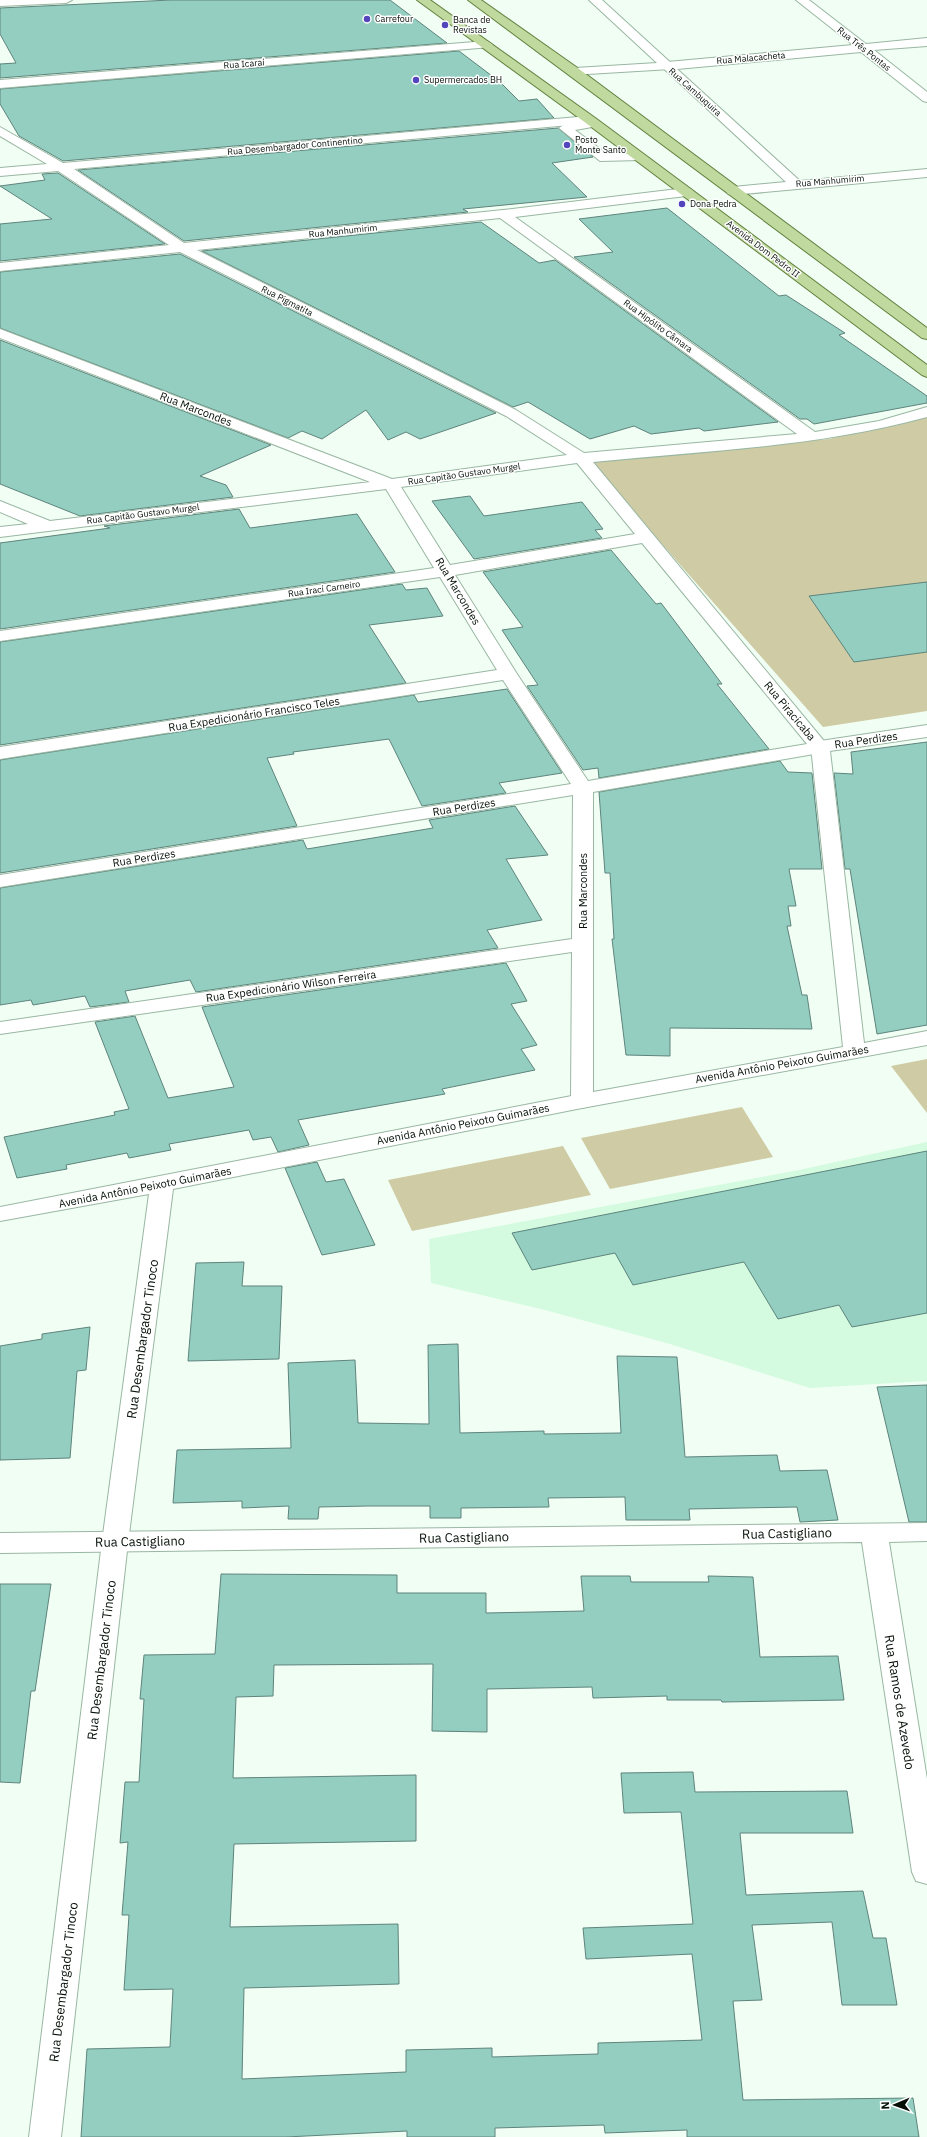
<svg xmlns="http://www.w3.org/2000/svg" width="927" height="2137" font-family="'IBM Plex Sans',sans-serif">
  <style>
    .built { fill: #d4fbdf }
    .green { fill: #cfcba4 }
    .building { fill: #93cec1; stroke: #5e847c }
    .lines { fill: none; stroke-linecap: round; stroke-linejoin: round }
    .service-casing { stroke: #99b7a2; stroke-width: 2 }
    .minor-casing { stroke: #99b7a2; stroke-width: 2 }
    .tertiary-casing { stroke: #99b7a2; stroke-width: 2 }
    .primary-casing { stroke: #63813f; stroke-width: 2 }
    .service { fill: #fff; fill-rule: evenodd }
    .minor { fill: #fff; fill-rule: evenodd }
    .tertiary { fill: #fff; fill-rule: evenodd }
    .primary { fill: #bfd99e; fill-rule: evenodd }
    .poi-dot { fill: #5346bd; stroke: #fff; stroke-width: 1.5 }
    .labels { text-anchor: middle; stroke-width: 3; stroke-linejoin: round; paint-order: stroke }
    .far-poi-label { font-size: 9px; fill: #050f08; stroke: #fff; text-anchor: start }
    .far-street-label { font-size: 9px; fill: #050f08; stroke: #fff }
    .street-label { font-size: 11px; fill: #050f08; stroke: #fff }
    .near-street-label { font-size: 13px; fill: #050f08; stroke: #fff }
  </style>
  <rect width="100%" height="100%" fill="#f1fef4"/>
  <path class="built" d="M 927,1142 L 927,1381 L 810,1388 L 670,1344 L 545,1310 L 431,1283 L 429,1239 L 799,1170 Z"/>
  <path class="green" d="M 927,416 L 927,711 L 823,727 L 587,459 L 829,439 Z
    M 927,1059 L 927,1113 L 891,1066 Z
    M 742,1107 L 773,1157 L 610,1189 L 581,1138 Z
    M 563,1146 L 591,1195 L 412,1231 L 388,1180 Z"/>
  <path class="building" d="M 171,0 L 390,0 L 447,43 L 0,78 L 0,64 L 16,63 L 0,34 L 0,8 Z
    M 459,51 L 500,82 L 519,101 L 537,99 L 554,118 L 63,161 L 19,136 L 0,104 L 0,89 Z
    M 558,128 L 593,157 L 552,163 L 587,197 L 463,209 L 468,212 L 184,241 L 78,170 Z
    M 58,173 L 165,244 L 0,261 L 0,224 L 52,219 L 0,186 L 45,180 L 42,174 Z
    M 667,208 L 779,296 L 786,295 L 845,333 L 839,335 L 927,396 L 927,403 L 814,424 L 807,419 L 800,419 L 574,257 L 613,252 L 579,219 Z
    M 481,222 L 539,263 L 555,260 L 778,422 L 704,431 L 699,428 L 651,434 L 634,426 L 590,439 L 528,402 L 513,407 L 202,251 Z
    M 180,254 L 496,413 L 420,439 L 406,432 L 388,440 L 366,410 L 322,439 L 302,431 L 288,438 L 0,328 L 0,272 Z
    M 0,340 L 271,445 L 200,476 L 226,485 L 233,497 L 80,516 L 0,484 Z
    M 470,496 L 484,516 L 582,502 L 603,529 L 595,530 L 602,538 L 474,559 L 432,501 Z
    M 239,509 L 250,528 L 357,514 L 395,572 L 0,629 L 0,543 L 110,528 L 104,526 Z
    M 611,550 L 656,604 L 661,603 L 722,684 L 717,684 L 769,749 L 599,778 L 598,768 L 583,770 L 527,686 L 538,685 L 502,630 L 523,627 L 483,572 Z
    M 927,582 L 927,652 L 854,662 L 809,596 Z
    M 402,584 L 406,590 L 427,588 L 443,616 L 369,625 L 406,683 L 0,745 L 0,642 Z
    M 507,689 L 562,773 L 499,783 L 506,793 L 422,806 L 389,739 L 293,752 L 294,754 L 267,758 L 297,826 L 0,873 L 0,760 L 414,695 L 418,702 Z
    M 927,742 L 927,1025 L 877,1034 L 850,869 L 845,869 L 834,773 L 853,774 L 851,752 Z
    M 780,761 L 788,772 L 812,773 L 822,869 L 789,869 L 796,906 L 788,906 L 791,926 L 787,926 L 802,995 L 807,995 L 812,1029 L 670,1028 L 670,1056 L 626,1055 L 612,939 L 614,939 L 610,873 L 605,873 L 599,792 Z
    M 515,806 L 548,855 L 506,859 L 542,920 L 487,930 L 498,948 L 196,992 L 190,980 L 125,991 L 129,1002 L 90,1007 L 85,996 L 33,1005 L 31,1000 L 0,1005 L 0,888 L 303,840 L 307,849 L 433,828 L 429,820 Z
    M 506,963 L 527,1001 L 511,1004 L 537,1045 L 521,1049 L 535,1070 L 442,1089 L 445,1094 L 298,1120 L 309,1145 L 278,1152 L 271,1137 L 253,1140 L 249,1130 L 169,1144 L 171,1150 L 129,1158 L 127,1153 L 66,1165 L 67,1169 L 17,1178 L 4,1137 L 115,1115 L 114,1112 L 129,1109 L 95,1022 L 135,1016 L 168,1098 L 234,1087 L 202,1007 Z
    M 927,1151 L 927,1313 L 852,1327 L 839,1305 L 778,1319 L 744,1262 L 633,1285 L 615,1253 L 532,1270 L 512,1233 Z
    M 317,1162 L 326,1182 L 344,1179 L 375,1245 L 322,1255 L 285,1168 Z
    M 244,1262 L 242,1286 L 282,1286 L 279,1359 L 188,1361 L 196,1263 Z
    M 90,1327 L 86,1370 L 77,1371 L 70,1458 L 0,1460 L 0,1346 L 42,1339 L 42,1334 Z
    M 458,1344 L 460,1433 L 544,1431 L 544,1434 L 621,1433 L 617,1356 L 677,1357 L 685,1457 L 777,1455 L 780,1471 L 827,1470 L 838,1520 L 800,1522 L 797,1507 L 689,1509 L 690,1520 L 626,1520 L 625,1497 L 548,1498 L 549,1507 L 461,1508 L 461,1518 L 430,1518 L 430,1506 L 368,1506 L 319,1507 L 318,1519 L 288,1519 L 289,1506 L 242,1508 L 242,1501 L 173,1503 L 177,1450 L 291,1448 L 288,1363 L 355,1360 L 358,1423 L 429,1424 L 428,1345 Z
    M 927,1385 L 927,1522 L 909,1522 L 877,1387 Z
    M 221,1574 L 397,1575 L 397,1593 L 486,1593 L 486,1613 L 584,1611 L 581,1576 L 630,1576 L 631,1582 L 709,1582 L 708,1576 L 753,1577 L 760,1657 L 838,1656 L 844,1700 L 722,1702 L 721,1700 L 667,1700 L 667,1696 L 593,1698 L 592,1687 L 487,1689 L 487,1732 L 432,1731 L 433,1664 L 274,1665 L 273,1696 L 236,1697 L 233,1778 L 416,1775 L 416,1841 L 234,1844 L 230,1927 L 398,1924 L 399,1984 L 244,1988 L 242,2079 L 406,2072 L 406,2050 L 492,2048 L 492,2057 L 598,2054 L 598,2043 L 702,2040 L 692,1954 L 586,1959 L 583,1928 L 693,1924 L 681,1812 L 624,1813 L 621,1773 L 693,1772 L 695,1792 L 847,1791 L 853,1833 L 740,1833 L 746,1895 L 863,1891 L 873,1938 L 886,1938 L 897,2005 L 842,2005 L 832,1922 L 752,1925 L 762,2000 L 733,2001 L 743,2100 L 913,2098 L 919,2137 L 687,2137 L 687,2130 L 605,2133 L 604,2125 L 495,2128 L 495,2137 L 407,2137 L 407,2131 L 286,2137 L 81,2137 L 87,2049 L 170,2047 L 173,1989 L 124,1990 L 129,1915 L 122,1915 L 128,1842 L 120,1843 L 125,1782 L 139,1782 L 144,1699 L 140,1699 L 144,1655 L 215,1654 Z
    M 0,1584 L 51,1584 L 35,1691 L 31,1691 L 20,1783 L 0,1782 Z"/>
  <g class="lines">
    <defs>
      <path id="service" d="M 594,119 L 600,123 L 598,126 L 575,130 L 607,154 L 637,153 L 641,154 L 643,157 L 641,160 L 600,161 L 559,128 L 565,124 Z"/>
      <path id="minor" d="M 796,0 L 809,0 L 866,44 L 927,38 L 927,46 L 874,50 L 927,92 L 927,102 L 923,101 L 861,52 L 677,69 L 800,181 L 927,169 L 927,177 L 733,195 L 728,194 L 726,191 L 733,187 L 786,182 L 661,66 L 667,62 L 853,45 Z
        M 487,41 L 493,45 L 491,47 L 0,88 L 0,80 Z
        M 589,116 L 593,117 L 595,120 L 593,123 L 74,169 L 184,243 L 503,210 L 686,188 L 691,189 L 693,192 L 691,195 L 686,196 L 515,217 L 815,432 L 879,421 L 927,407 L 927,417 C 818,447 705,451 593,462 L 829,747 L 827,751 L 820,753 L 593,792 L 593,1101 L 590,1106 L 582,1108 L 574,1106 L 571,1101 L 572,952 L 0,1034 L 0,1022 L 572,939 L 573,795 L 0,887 L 0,875 L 571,784 L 503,680 L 0,759 L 0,747 L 497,670 L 440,577 L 0,641 L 0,631 L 434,568 L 386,489 L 0,537 L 0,527 L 28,524 L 0,512 L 0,501 L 50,521 L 370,482 L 0,338 L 0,329 L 392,479 L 567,455 L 506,416 L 180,252 L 0,271 L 0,263 L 169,245 L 58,171 L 0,176 L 0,168 L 47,164 L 0,136 L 0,127 L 63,163 ZM 500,218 L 797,434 L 584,453 L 516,410 L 197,250 ZM 577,463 L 635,534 L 450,565 L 401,487 ZM 642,543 L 807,744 L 588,781 L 517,674 L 455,575 Z
        M 927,1523 L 927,1541 L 889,1542 L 927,1779 L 927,1884 L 916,1881 L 912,1872 L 862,1542 L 0,1553 L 0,1533 Z"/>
      <path id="tertiary" d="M 0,0 L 72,0 L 66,3 L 0,6 Z
        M 589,0 L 602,0 L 671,63 L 673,66 L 671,69 L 571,75 L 569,72 L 575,68 L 657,63 Z
        M 927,725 L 927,737 L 830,751 L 864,1043 L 927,1031 L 927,1045 L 582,1108 L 173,1189 L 128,1542 L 61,2137 L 29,2137 L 102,1542 L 149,1194 L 0,1221 L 0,1207 L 582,1094 L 843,1047 L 811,747 L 813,743 L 820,741 Z"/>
      <path id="primary" d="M 417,0 L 430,0 L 598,120 L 927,365 L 927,377 L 922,375 L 590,126 Z
        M 468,0 L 481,0 L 579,69 L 927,328 L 927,339 L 922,338 Z"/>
    </defs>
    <use href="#service" class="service-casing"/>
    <use href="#minor" class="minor-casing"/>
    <use href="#tertiary" class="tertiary-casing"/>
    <use href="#primary" class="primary-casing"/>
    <use href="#service" class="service"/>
    <use href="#minor" class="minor"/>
    <use href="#tertiary" class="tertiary"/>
    <use href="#primary" class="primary"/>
  </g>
  <g class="poi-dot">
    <circle cx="367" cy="19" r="4"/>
    <circle cx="445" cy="25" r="4"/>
    <circle cx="416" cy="80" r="4"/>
    <circle cx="567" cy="145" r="4"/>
    <circle cx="682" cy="204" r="4"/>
  </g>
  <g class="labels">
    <g class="far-poi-label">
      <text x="375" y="22">Carrefour</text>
      <text x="453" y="23">Banca de<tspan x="453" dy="10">Revistas</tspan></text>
      <text x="424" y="83">Supermercados BH</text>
      <text x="575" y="143">Posto<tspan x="575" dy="10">Monte Santo</tspan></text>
      <text x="690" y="207">Dona Pedra</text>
    </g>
    <g class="far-street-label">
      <text transform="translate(864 49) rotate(38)" y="3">Rua Três Pontas</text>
      <text transform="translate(751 58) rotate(-5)" y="3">Rua Malacacheta</text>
      <text transform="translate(244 64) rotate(-5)" y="3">Rua Icaraí</text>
      <text transform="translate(695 92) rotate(42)" y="3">Rua Cambuquira</text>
      <text transform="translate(295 146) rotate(-5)" y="3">Rua Desembargador Continentino</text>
      <text transform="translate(830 181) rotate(-5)" y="3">Rua Manhumirim</text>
      <text transform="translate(343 231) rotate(-6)" y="3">Rua Manhumirim</text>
      <text transform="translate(763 249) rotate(37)" y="3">Avenida Dom Pedro II</text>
      <text transform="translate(287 301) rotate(27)" y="3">Rua Pigmatita</text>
      <text transform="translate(658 326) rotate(36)" y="3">Rua Hipólito Câmara</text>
      <text transform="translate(464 474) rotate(-8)" y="3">Rua Capitão Gustavo Murgel</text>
      <text transform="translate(143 514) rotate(-7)" y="3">Rua Capitão Gustavo Murgel</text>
      <text transform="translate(324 589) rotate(-8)" y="3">Rua Irací Carneiro</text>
    </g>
    <g class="street-label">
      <text transform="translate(196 409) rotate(21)" y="4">Rua Marcondes</text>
      <text transform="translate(458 591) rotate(59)" y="4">Rua Marcondes</text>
      <text transform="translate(790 711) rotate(50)" y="4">Rua Piracicaba</text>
      <text transform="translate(254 714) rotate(-9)" y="4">Rua Expedicionário Francisco Teles</text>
      <text transform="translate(866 740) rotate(-8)" y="4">Rua Perdizes</text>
      <text transform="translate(464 807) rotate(-9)" y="4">Rua Perdizes</text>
      <text transform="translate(144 858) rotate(-9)" y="4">Rua Perdizes</text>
      <text transform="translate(583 891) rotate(-90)" y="4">Rua Marcondes</text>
      <text transform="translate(291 986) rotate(-8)" y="4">Rua Expedicionário Wilson Ferreira</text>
      <text transform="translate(782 1064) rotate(-10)" y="4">Avenida Antônio Peixoto Guimarães</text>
      <text transform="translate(463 1124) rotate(-11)" y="4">Avenida Antônio Peixoto Guimarães</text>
      <text transform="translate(145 1187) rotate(-11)" y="4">Avenida Antônio Peixoto Guimarães</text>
    </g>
    <g class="near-street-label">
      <text transform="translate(142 1339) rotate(-82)" y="5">Rua Desembargador Tinoco</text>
      <text transform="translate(787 1533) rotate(-1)" y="5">Rua Castigliano</text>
      <text transform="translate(464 1537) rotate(-1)" y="5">Rua Castigliano</text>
      <text transform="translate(140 1541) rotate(-1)" y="5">Rua Castigliano</text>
      <text transform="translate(101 1660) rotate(-83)" y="5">Rua Desembargador Tinoco</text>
      <text transform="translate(900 1702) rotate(81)" y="5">Rua Ramos de Azevedo</text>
      <text transform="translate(63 1982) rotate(-83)" y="5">Rua Desembargador Tinoco</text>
    </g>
  </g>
  <g transform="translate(895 2105) rotate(268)" stroke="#ffffff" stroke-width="3" paint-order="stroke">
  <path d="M0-3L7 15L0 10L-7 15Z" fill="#050f08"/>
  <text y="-6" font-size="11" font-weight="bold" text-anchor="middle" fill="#050f08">N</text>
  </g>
</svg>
